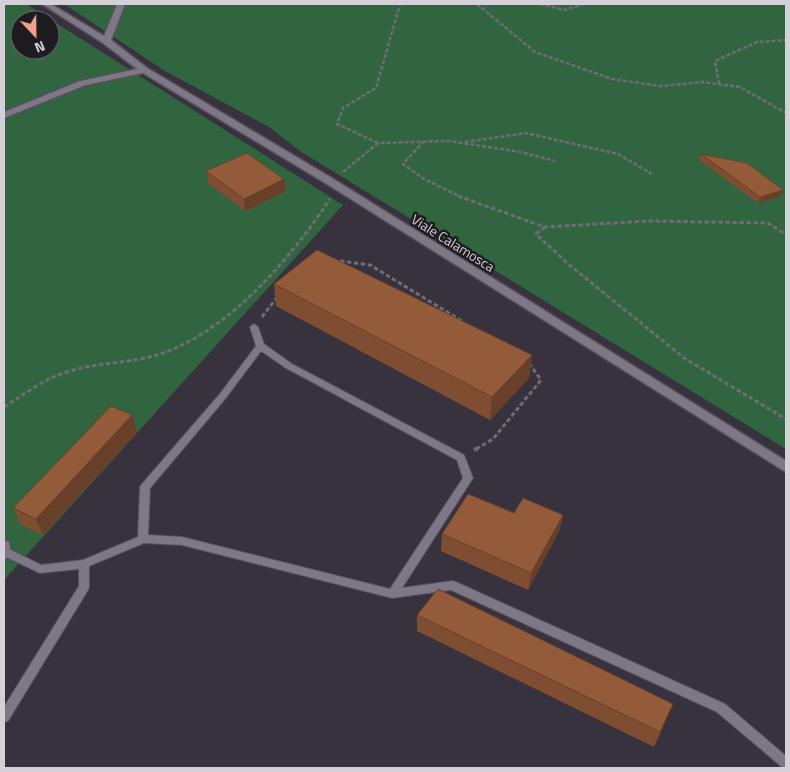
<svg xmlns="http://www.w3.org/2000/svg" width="790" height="772" font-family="'Titillium Web',sans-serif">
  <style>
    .green { fill: #316540; fill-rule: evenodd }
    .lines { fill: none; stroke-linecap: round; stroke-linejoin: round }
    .service-casing { stroke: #55515b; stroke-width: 2 }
    .minor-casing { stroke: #55515b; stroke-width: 3 }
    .path-far2 { stroke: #706b77; stroke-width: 2.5; stroke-dasharray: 4 2; stroke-linecap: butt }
    .path-far1 { stroke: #706b77; stroke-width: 3; stroke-dasharray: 4.5 2.5; stroke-linecap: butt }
    .path { stroke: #706b77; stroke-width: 4; stroke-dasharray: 6 3; stroke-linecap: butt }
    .service { fill: #7d7786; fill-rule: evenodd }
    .minor { fill: #7d7786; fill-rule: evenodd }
    .wall { fill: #7f4e32 }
    .shaded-wall { fill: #684029 }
    .building { fill: #945b3a; stroke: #684029 }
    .labels { text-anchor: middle; stroke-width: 5; stroke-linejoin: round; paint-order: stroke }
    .street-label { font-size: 14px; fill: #d3d0d8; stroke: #1e1c21 }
  </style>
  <rect width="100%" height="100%" fill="#38323f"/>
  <path class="green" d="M 4,4 L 26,4 L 343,205 L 4,580 ZM 20,20 L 50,20 L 50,50 L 20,50 Z
    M 64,4 L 786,4 L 786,449 L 300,151 L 269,127 L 165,71 Z"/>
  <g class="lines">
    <defs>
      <path id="service" d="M 254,324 L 258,327 L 264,344 L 292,364 L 464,455 L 473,478 L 402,588 L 452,581 L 456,582 L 725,704 L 786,756 L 786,768 L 782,767 L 717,712 L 451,590 L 392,598 L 182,545 L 144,543 L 89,566 L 89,587 L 88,590 L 8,721 L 4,722 L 4,707 L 79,586 L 79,569 L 40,573 L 4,556 L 4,548 L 9,549 L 41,565 L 83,560 L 138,537 L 140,487 L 142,484 L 219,395 L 256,346 L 250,327 ZM 261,351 L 286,368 L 457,460 L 463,478 L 390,589 L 182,537 L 148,535 L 150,488 L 225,399 Z"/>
      <path id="minor" d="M 42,4 L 51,4 L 104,36 L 117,4 L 125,4 L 111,40 L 147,68 L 335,180 L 786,461 L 786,472 L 327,184 L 143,73 L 86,85 L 4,118 L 4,112 L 80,81 L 137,69 L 103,43 Z
        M 4,540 L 9,542 L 11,553 L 9,557 L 4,559 Z"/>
    </defs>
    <use href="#service" class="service-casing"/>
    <use href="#minor" class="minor-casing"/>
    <path class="path-far2" d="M 477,4 L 535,52 L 612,79 L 661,86 L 702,82 L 740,87 L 786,113
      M 540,4 L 565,10 L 583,4
      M 719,84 L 715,61 L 757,42 L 786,40
      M 424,141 L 403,164 L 424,179 L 461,197
      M 465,142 L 526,133 L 618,154 L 652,174
      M 378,143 L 337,124 L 343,108 L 376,88 L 400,4
      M 343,172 L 378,143 L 449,141 L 521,152 L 555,161"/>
    <path class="path-far1" d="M 458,196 L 545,227 L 649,221 L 768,223 L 786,235
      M 545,227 L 536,234 L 567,263 L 684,358 L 786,419
      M 333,260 L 370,265 L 462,321
      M 262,317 L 278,296
      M 4,407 C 23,395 42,380 64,373 C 94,362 127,364 157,355 C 228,333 290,259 330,199
      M 476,449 L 493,439 L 541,380 L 529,363"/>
    <path class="path" d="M 474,450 L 478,448"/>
    <use href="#service" class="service"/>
    <use href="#minor" class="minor"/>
  </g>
  <path class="wall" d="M 701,154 L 783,190 L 781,196 L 758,203 L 699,160 Z
    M 206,171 L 284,179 L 286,191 L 245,211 L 208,183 Z
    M 274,284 L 532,355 L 529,378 L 490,420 L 276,306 Z
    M 132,415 L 137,432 L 43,535 L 21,525 L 13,508 Z
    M 514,513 L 563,515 L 559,531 L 528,590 L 441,551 L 442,534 Z
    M 417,615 L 666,720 L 654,747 L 417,631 Z"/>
  <path class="shaded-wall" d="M 284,179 L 286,191 L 245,211 L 244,199 Z
    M 783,190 L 781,196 L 758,203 L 760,197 Z
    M 532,355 L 529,378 L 490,420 L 492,397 Z
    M 132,415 L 137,432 L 43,535 L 36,519 Z
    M 563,515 L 559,531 L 528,590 L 531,573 Z"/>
  <path class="building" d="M 247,153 L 284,179 L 244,199 L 206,171 Z
    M 701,154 L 747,163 L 783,190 L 760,197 Z
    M 317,250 L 532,355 L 492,397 L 274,284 Z
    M 111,406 L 132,415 L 36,519 L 13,508 Z
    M 468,494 L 514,513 L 523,498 L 563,515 L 531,573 L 442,534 Z
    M 438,589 L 673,704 L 660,732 L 417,615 Z"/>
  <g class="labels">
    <g class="street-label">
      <text transform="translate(453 243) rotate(32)" y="5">Viale Calamosca</text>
    </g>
  </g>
  <rect width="790" height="772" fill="none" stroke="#d3d0d8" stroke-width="10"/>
  <g transform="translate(35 35) rotate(158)"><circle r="24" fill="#1e1c21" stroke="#66646a"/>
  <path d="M0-4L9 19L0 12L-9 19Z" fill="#f39f85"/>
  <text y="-8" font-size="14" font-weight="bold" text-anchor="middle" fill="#d3d0d8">N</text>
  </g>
</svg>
